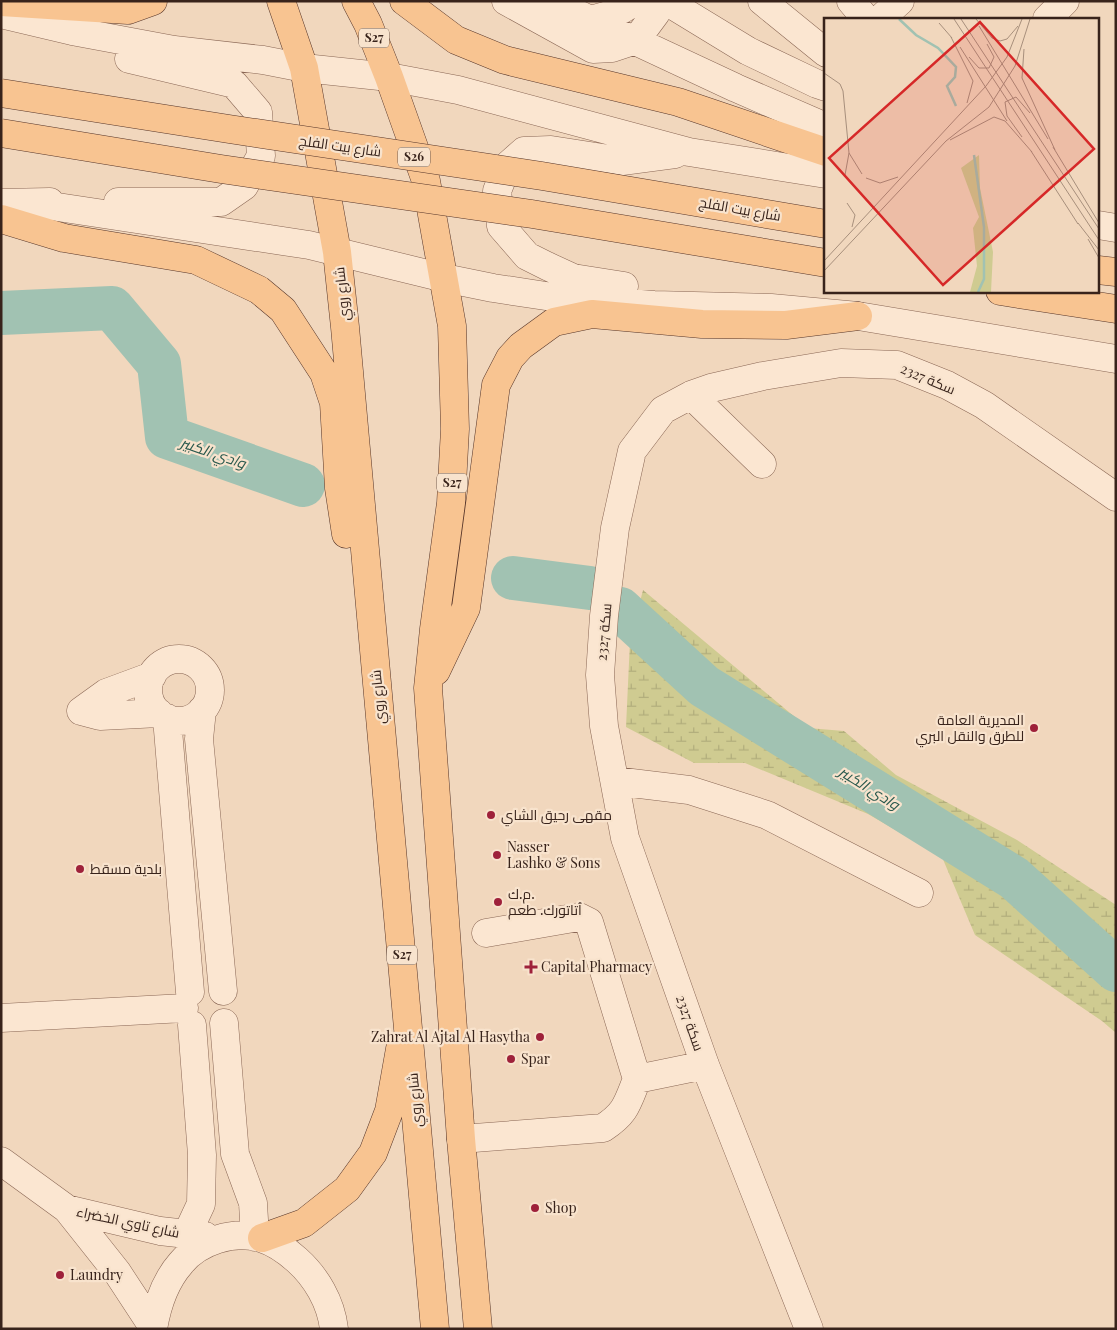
<svg xmlns="http://www.w3.org/2000/svg" width="1117" height="1330" font-family="'Playfair Display',Cairo,serif">
  <style>
    .wetland { fill: url(#wetland-marsh) }
    .lines { fill: none; stroke-linecap: round; stroke-linejoin: round }
    .river { stroke: #a1c2b2; stroke-width: 44 }
    .minor-casing { stroke: #8a6755; stroke-width: 29 }
    .major-casing { stroke: #57362a; stroke-width: 29 }
    .minor { stroke: #fbe6d1; stroke-width: 28 }
    .major { stroke: #f8c491; stroke-width: 28 }
    .major-bridge-casing { stroke: #57362a; stroke-width: 29; stroke-linecap: butt }
    .major-bridge { stroke: #f8c491; stroke-width: 28 }
    .poi-dot { fill: #9e213a; stroke: #f8e3cd; stroke-width: 2 }
    .labels { text-anchor: middle; stroke-width: 4.5; stroke-linejoin: round; paint-order: stroke }
    .shield { fill: #f8e3cd; stroke: #725d50; stroke-width: 1 }
    .shield-label { font-size: 12px; font-weight: bold; fill: #38231b }
    .street-label { font-size: 14px; fill: #38231b; stroke: #f8e3cd }
    .poi-label { font-size: 14px; fill: #38231b; stroke: #f8e3cd; text-anchor: start }
    .water-label { font-size: 15px; font-style: italic; fill: #29594d; stroke: #f8e3cd }
    .inset-river { fill: none; stroke: #a1c2b2; stroke-width: 2.5 }
    .inset-road { fill: none; stroke: #a78f7c; stroke-width: 1 }
    .view { fill: #d62828; fill-opacity: 0.15; stroke: #d62828; stroke-width: 2.5 }
    .inset-edge { fill: none; stroke: #38231b; stroke-width: 2.5 }
  </style>
  <defs>
    <pattern id="wetland-marsh" width="20" height="14" patternUnits="userSpaceOnUse" patternTransform="scale(1.25)"><rect width="20" height="14" fill="#cfcb91"/><path d="M1 5h8M5 5V1M11 12h8M15 12V8" fill="none" stroke="#b2ae7c"/></pattern>
  </defs>
  <rect width="100%" height="100%" fill="#f1d7bd"/>
  <path class="wetland" d="M 643,590 L 808,728 L 844,731 L 896,775 L 1017,840 L 1116,905 L 1116,1033 L 1102,1021 L 975,935 L 942,857 L 868,814 L 745,763 L 694,763 L 626,727 L 630,641 Z"/>
  <g class="lines">
    <path class="river" d="M 1,313 L 112,308 L 159,364 L 167,437 L 303,485
      M 513,578 L 590,588
      M 620,609 L 704,686 L 1014,878 L 1116,970"/>
    <defs>
      <path id="minor" d="M 506,1 L 593,49 L 612,48 L 636,40 L 656,13 L 659,1
        M 550,1 L 736,88 L 826,127
        M 666,1 L 748,51 L 817,84 L 826,87
        M 762,1 L 826,53
        M 851,1 L 866,19
        M 1,14 L 72,31 L 174,50 L 263,60 L 304,68 L 389,77 L 458,90 L 689,152 L 826,174
        M 880,19 L 900,1
        M 1047,19 L 1065,1
        M 590,20 C 605,16 622,13 633,1
        M 118,202 L 221,202 L 244,186 L 261,156 L 258,112 L 234,84 L 129,59
        M 1,203 L 50,202
        M 31,203 L 309,245 L 444,278 L 493,288 L 559,298 L 654,305 L 771,308 L 858,316 L 1116,359
        M 1098,225 L 1116,228
        M 624,286 L 573,278 L 547,266 L 527,256 L 501,226 L 497,191 L 507,166 L 524,151 L 551,150 L 622,161 L 675,154
        M 691,395 L 762,464
        M148 690a31 31 0 1 1 62 0a31 31 0 1 1-62 0Z
        M 202,710 L 199,739 L 223,991
        M 81,711 L 106,693 L 152,676
        M 81,711 L 100,716 L 159,713
        M 167,718 L 190,992
        M 615,781 L 689,790 L 767,815 L 919,893
        M 486,933 L 579,917 L 589,922 L 637,1079 L 705,1065
        M 1,1018 L 184,1008
        M 224,1023 L 235,1154 L 253,1203 L 255,1237
        M 461,1139 L 603,1128 C 626,1113 627,1104 637,1079
        M 1,1161 L 67,1209 L 117,1272 L 153,1327
        M 67,1209 L 160,1231 L 205,1236
        M 187,1234 L 201,1204 L 202,1155 L 192,1025
        M 153,1329 C 157,1305 165,1281 181,1263 C 199,1241 234,1230 261,1238 C 274,1242 287,1251 297,1260 C 316,1277 331,1302 334,1329
        M 809,1329 L 705,1065 L 625,838 L 604,726 L 600,675 L 604,616 L 615,528 L 632,451 L 663,410 L 691,395 L 711,388 L 763,376 L 841,363 L 897,365 L 947,385 L 984,405 L 1116,497"/>
      <path id="major" d="M 281,1 L 304,68 L 337,252 L 345,327 L 435,1329
        M 356,1 L 368,24 L 389,77 L 426,181 L 452,326 L 455,429 L 451,503 L 434,629 L 428,688 L 461,1139 L 478,1329
        M 404,1 L 456,40 L 505,60 L 678,102 L 826,152
        M 1,2 L 128,10 L 153,1
        M 1,219 L 64,238 L 196,260 L 259,290 L 283,310 L 324,373 L 334,403 L 339,488 L 346,534
        M 1098,270 L 1116,272
        M 1000,291 L 1116,309
        M 436,671 L 466,608 L 496,385 L 510,358 L 521,346 L 554,322 L 592,314 L 702,324 L 786,325 L 858,316
        M 262,1238 L 304,1223 L 347,1189 L 373,1153 L 389,1111 L 400,1049"/>
    </defs>
    <use href="#minor" class="minor-casing"/>
    <use href="#major" class="major-casing"/>
    <use href="#minor" class="minor"/>
    <use href="#major" class="major"/>
    <defs>
      <path id="major-bridge" d="M 1,93 L 229,129 L 542,176 L 826,224
        M 1,133 L 221,169 L 532,214 L 826,263"/>
    </defs>
    <use href="#major-bridge" class="major-bridge-casing"/>
    <use href="#major-bridge" class="major-bridge"/>
  </g>
  <g class="poi-dot">
    <circle cx="1034" cy="728" r="5"/>
    <circle cx="491" cy="815" r="5"/>
    <circle cx="497" cy="855" r="5"/>
    <circle cx="80" cy="869" r="5"/>
    <circle cx="498" cy="902" r="5"/>
    <path d="M528.5 959.5h5v5h5v5h-5v5h-5v-5h-5v-5h5z"/>
    <circle cx="540" cy="1037" r="5"/>
    <circle cx="511" cy="1059" r="5"/>
    <circle cx="535" cy="1208" r="5"/>
    <circle cx="60" cy="1275" r="5"/>
  </g>
  <g class="labels">
    <g class="shield">
      <rect x="359" y="28.5" width="30" height="19" rx="4"/>
      <rect x="398" y="147.5" width="32" height="19" rx="4"/>
      <rect x="437" y="473.5" width="30" height="19" rx="4"/>
      <rect x="387" y="945.5" width="30" height="19" rx="4"/>
    </g>
    <g class="shield-label">
      <text x="374" y="42">S27</text>
      <text x="414" y="161">S26</text>
      <text x="452" y="487">S27</text>
      <text x="402" y="959">S27</text>
    </g>
    <g class="street-label">
      <text transform="translate(340 146) rotate(8)" y="5">شارع بيت الفلج</text>
      <text transform="translate(740 209) rotate(10)" y="5">شارع بيت الفلج</text>
      <text transform="translate(342 294) rotate(-96)" y="5">شارع روي</text>
      <text transform="translate(928 379) rotate(23)" y="5">سكة 2327</text>
      <text transform="translate(604 632) rotate(-85)" y="5">سكة 2327</text>
      <text transform="translate(378 697) rotate(-95)" y="5">شارع روي</text>
      <text transform="translate(690 1023) rotate(71)" y="5">سكة 2327</text>
      <text transform="translate(415 1100) rotate(-95)" y="5">شارع روي</text>
      <text transform="translate(128 1222) rotate(12)" y="5">شارع تاوي الخضراء</text>
    </g>
    <g class="poi-label">
      <text x="1024" y="725" text-anchor="end">المديرية العامة<tspan x="1024" dy="16">للطرق والنقل البري</tspan></text>
      <text x="501" y="820">مقهى رحيق الشاي</text>
      <text x="507" y="852">Nasser<tspan x="507" dy="16">Lashko &amp; Sons</tspan></text>
      <text x="90" y="874">بلدية مسقط</text>
      <text x="508" y="899">م.ك.<tspan x="508" dy="16">ٱتاتورك. طعم</tspan></text>
      <text x="541" y="972">Capital Pharmacy</text>
      <text x="530" y="1042" text-anchor="end">Zahrat Al Ajtal Al Hasytha</text>
      <text x="521" y="1064">Spar</text>
      <text x="545" y="1213">Shop</text>
      <text x="70" y="1280">Laundry</text>
    </g>
    <g class="water-label">
      <text transform="translate(213 453) rotate(19)" y="5">وادي الكبير</text>
      <text transform="translate(869 788) rotate(32)" y="5">وادي الكبير</text>
    </g>
  </g>
  <g transform="translate(824 18)">
    <rect width="275" height="275" fill="#f1d7bd"/>
    <path d="M 155,137 L 156,170 L 169,234 L 167,274 L 146,274 L 153,248 L 149,210 L 155,199 L 137,150 Z" fill="#cfcb91"/>
    <path class="inset-river" d="M 75,1 L 92,17 L 114,30 L 132,49 L 131,59 L 123,68 L 132,88M 150,137 L 160,209 L 160,261 L 154,274"/>
    <path class="inset-road" d="M 130,1 L 275,222M 137,1 L 275,211M 152,1 L 168,20 L 176,23 L 183,21 L 194,8M 115,5 L 128,20M 155,8 L 224,121M 127,19 L 149,63 L 143,85M 136,29 L 183,103M 200,31 L 198,60 L 231,132M 145,39 L 155,50 L 165,50 L 170,39 L 163,26M 0,55 L 16,66 L 19,73 L 25,135 L 21,157M 198,119 L 183,98 L 181,84 L 192,79 L 206,95M 126,122 L 170,99 L 181,103 L 208,134M 229,129 L 275,205M 207,133 L 254,206M 25,135 L 38,156M 42,160 L 56,165 L 74,159M 23,185 L 31,197 L 28,209M 254,205 L 275,232M 264,221 L 275,240M 0,243 L 162,68 L 183,39 L 198,1M 0,253 L 122,123 L 165,89 L 191,48 L 206,1"/>
    <path class="view" d="M 156,4 L 270,131 L 119,267 L 5,140 Z"/>
    <rect width="275" height="275" class="inset-edge"/>
  </g>
  <rect width="1117" height="1330" fill="none" stroke="#38231b" stroke-width="5"/>
</svg>
